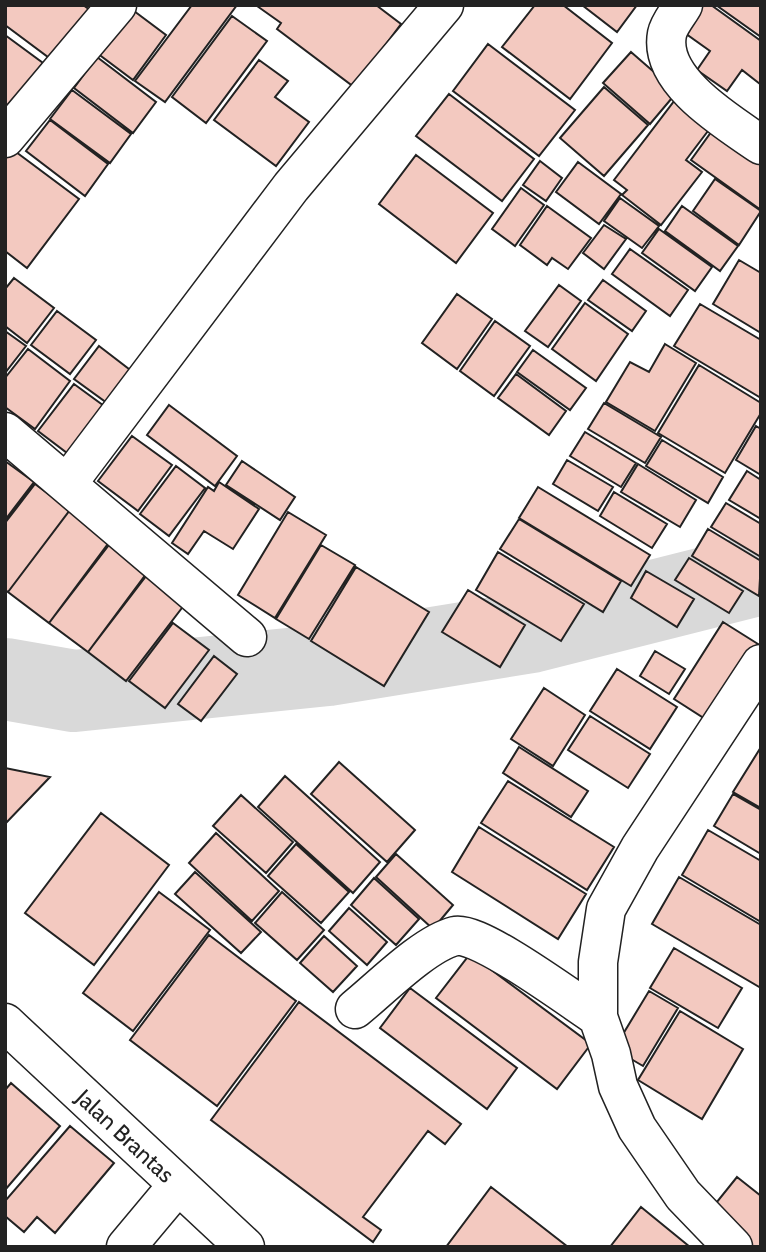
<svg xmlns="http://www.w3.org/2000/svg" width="766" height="1252" font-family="Cabin,sans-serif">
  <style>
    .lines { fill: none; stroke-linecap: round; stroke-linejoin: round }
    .river { stroke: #d9d9d9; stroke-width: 82 }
    .building { fill: #f3c9c0; stroke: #222; stroke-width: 2 }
    .street-casing { stroke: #222; stroke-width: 41 }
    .secondary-casing { stroke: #222; stroke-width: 41 }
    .street { stroke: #fff; stroke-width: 38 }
    .secondary { stroke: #fff; stroke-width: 38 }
    .labels { text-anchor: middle; stroke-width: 5; stroke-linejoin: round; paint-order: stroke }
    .street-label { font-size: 23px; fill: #222; stroke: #fff }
  </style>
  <rect width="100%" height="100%" fill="#fff"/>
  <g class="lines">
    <path class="river" d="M 5,679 L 74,691 L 328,665 L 531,632 L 761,574"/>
  </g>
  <path class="building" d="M 5,5 L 83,5 L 90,10 L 52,60 L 5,25 Z
    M 192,5 L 237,5 L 165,102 L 135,81 Z
    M 376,5 L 401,24 L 354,87 L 277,29 L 281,23 L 257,6 Z
    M 535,5 L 563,5 L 612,43 L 570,99 L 502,47 Z
    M 582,5 L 637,5 L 617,32 Z
    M 701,5 L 711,5 L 761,41 L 760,84 L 742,70 L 727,91 L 697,70 L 710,51 L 682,31 Z
    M 716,5 L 761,5 L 761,37 Z
    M 130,8 L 166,35 L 133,80 L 97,53 Z
    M 232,16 L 267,41 L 206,123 L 172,97 Z
    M 5,35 L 43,63 L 5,113 Z
    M 488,44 L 575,110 L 539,156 L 453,91 Z
    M 631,52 L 677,92 L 650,124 L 603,83 Z
    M 97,57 L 156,102 L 133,133 L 74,88 Z
    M 259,60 L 288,81 L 275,97 L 309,122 L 276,166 L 214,120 Z
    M 604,87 L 648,125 L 604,176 L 560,138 Z
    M 72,90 L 131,134 L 110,163 L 50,119 Z
    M 449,94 L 534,159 L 502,201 L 416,136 Z
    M 678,96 L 714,123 L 686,160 L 702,172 L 661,225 L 622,195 L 627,190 L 614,180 Z
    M 50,120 L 108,164 L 85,196 L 26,151 Z
    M 717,124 L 761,156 L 761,210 L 691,160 Z
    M 12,149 L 79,199 L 27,268 L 5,251 L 5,158 Z
    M 416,155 L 493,213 L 456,263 L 379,204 Z
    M 540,161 L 562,178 L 546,201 L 523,185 Z
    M 578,162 L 621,194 L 599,224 L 556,192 Z
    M 715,179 L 761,211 L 739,245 L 693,211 Z
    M 521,188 L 544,205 L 515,246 L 492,229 Z
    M 620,198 L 659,226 L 642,248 L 604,221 Z
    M 547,206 L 591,238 L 568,269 L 552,258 L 547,265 L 520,245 Z
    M 682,206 L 738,246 L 720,271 L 665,231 Z
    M 604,225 L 626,239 L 604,269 L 583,253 Z
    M 659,229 L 712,267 L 695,291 L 642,253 Z
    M 630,249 L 688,290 L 670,316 L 612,274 Z
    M 739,260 L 761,273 L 761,333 L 713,304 Z
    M 14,278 L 54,308 L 27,343 L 5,326 L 5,289 Z
    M 603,280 L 646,311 L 632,331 L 588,300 Z
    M 559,285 L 581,301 L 548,347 L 525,331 Z
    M 457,294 L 492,319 L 457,369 L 422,343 Z
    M 585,303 L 628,334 L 596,381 L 552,349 Z
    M 700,304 L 761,340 L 761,398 L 674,346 Z
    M 57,311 L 96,340 L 70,374 L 31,345 Z
    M 495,321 L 530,346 L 494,396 L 460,371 Z
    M 5,331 L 26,346 L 5,373 Z
    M 665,344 L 696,363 L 655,431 L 606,402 L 630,362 L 649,372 Z
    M 99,346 L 138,376 L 114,408 L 74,379 Z
    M 28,349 L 70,381 L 35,429 L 5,407 L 5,378 Z
    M 533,350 L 586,388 L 570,410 L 517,372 Z
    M 699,365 L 761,403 L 761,413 L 725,473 L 658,433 Z
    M 516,374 L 566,411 L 549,435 L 498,398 Z
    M 74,384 L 115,414 L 79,462 L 38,431 Z
    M 604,403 L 661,437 L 645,463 L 588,429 Z
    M 169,405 L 237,456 L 215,486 L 147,435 Z
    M 756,426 L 761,429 L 761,475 L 736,460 Z
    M 585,432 L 636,463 L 621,487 L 570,456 Z
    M 132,436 L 172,465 L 138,511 L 98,481 Z
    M 662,440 L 723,477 L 708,503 L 646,466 Z
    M 567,460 L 613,487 L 598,511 L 553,484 Z
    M 5,461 L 34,482 L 5,520 Z
    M 242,461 L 295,497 L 280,520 L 226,485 Z
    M 638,464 L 696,500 L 680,527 L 621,492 Z
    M 176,466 L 205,488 L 169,536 L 140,514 Z
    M 747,471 L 761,480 L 761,519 L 729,500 Z
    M 219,482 L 259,509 L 233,549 L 204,531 L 188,554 L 172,543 L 208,487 L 214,491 Z
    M 35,484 L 70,510 L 8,592 L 5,590 L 5,523 Z
    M 538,487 L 650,555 L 631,586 L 519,518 Z
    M 614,492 L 667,524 L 652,548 L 600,516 Z
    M 726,503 L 761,524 L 761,557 L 711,527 Z
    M 70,510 L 110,541 L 49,623 L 8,592 Z
    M 288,512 L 326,535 L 275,618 L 238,595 Z
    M 519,519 L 621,581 L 603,612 L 500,549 Z
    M 708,529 L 761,561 L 759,596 L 692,556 Z
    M 112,541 L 149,570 L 88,652 L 49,623 Z
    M 321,545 L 355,565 L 309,639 L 276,619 Z
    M 498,552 L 584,604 L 561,641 L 476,590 Z
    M 689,558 L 743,591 L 729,613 L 675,580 Z
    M 356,567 L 429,612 L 384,686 L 311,641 Z
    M 150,571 L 188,600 L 126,681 L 88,652 Z
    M 646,571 L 694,599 L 677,627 L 631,598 Z
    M 468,590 L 525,625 L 500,667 L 442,632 Z
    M 723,622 L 758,644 L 710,722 L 674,699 Z
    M 173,623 L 209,650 L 165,708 L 129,681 Z
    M 655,651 L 685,669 L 669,694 L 640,676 Z
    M 214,656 L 237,674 L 201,721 L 178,704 Z
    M 617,669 L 677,707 L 650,749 L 590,711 Z
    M 544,688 L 585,715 L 553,766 L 511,739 Z
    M 590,716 L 650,754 L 628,788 L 568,750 Z
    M 519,747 L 588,791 L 571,817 L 503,773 Z
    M 761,747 L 761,808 L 733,792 Z
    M 339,762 L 415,830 L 387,862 L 311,794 Z
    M 5,768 L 50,777 L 5,824 Z
    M 285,776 L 380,862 L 353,893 L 258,807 Z
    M 508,781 L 614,847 L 587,890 L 481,823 Z
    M 733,794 L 761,810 L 761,854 L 714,826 Z
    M 241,795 L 293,842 L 266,873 L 213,826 Z
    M 101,813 L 169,865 L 94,965 L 25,913 Z
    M 479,827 L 586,894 L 558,939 L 452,872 Z
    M 708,830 L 761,861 L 761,922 L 682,875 Z
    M 216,833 L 279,891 L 252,921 L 189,863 Z
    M 296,844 L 349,892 L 321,923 L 268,876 Z
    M 396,854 L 453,905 L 433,929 L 376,877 Z
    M 195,872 L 261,932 L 241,953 L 175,894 Z
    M 679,877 L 761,925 L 761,988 L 652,924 Z
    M 374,878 L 419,919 L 396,945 L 351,905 Z
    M 159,892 L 210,930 L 133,1031 L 83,993 Z
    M 282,892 L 324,930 L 297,960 L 255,923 Z
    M 349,908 L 387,942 L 367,965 L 329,931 Z
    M 209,935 L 296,1001 L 217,1106 L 130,1040 Z
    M 324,936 L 357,966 L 333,992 L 300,963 Z
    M 674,948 L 742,988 L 718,1028 L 650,988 Z
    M 470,954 L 591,1044 L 557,1089 L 436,998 Z
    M 410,988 L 517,1068 L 487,1109 L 380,1028 Z
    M 649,991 L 678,1008 L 643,1066 L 614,1049 Z
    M 299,1002 L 461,1124 L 445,1144 L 428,1131 L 363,1217 L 381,1230 L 373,1242 L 211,1120 Z
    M 680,1011 L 743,1049 L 702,1119 L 638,1080 Z
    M 11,1083 L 60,1126 L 5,1190 L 5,1090 Z
    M 70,1126 L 114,1163 L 55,1233 L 37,1217 L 24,1232 L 5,1216 L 5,1201 Z
    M 737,1177 L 761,1196 L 761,1247 L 750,1247 L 708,1213 Z
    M 491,1187 L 568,1247 L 446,1247 Z
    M 641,1207 L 690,1247 L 610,1247 Z"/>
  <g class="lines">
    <defs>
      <path id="street" d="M 683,5 C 678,14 669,24 667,34 C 658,81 728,122 761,145
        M 5,138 L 117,5
        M 5,432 L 247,637
        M 67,484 L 291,187 L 444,5
        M 355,1009 C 381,988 424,944 455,936 C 478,930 573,1001 598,1017
        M 126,1247 L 177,1186
        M 733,1247 L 683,1195 L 637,1128 L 618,1086 L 611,1054 L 598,1017 L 598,962 L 606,909 L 640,848 L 761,664"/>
      <path id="secondary" d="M 5,1023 L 245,1247"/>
    </defs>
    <use href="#street" class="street-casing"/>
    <use href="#secondary" class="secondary-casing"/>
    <use href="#street" class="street"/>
    <use href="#secondary" class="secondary"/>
  </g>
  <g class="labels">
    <g class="street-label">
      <text transform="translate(125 1136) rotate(43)" y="8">Jalan Brantas</text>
    </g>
  </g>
  <rect width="766" height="1252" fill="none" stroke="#222222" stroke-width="14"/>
</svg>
